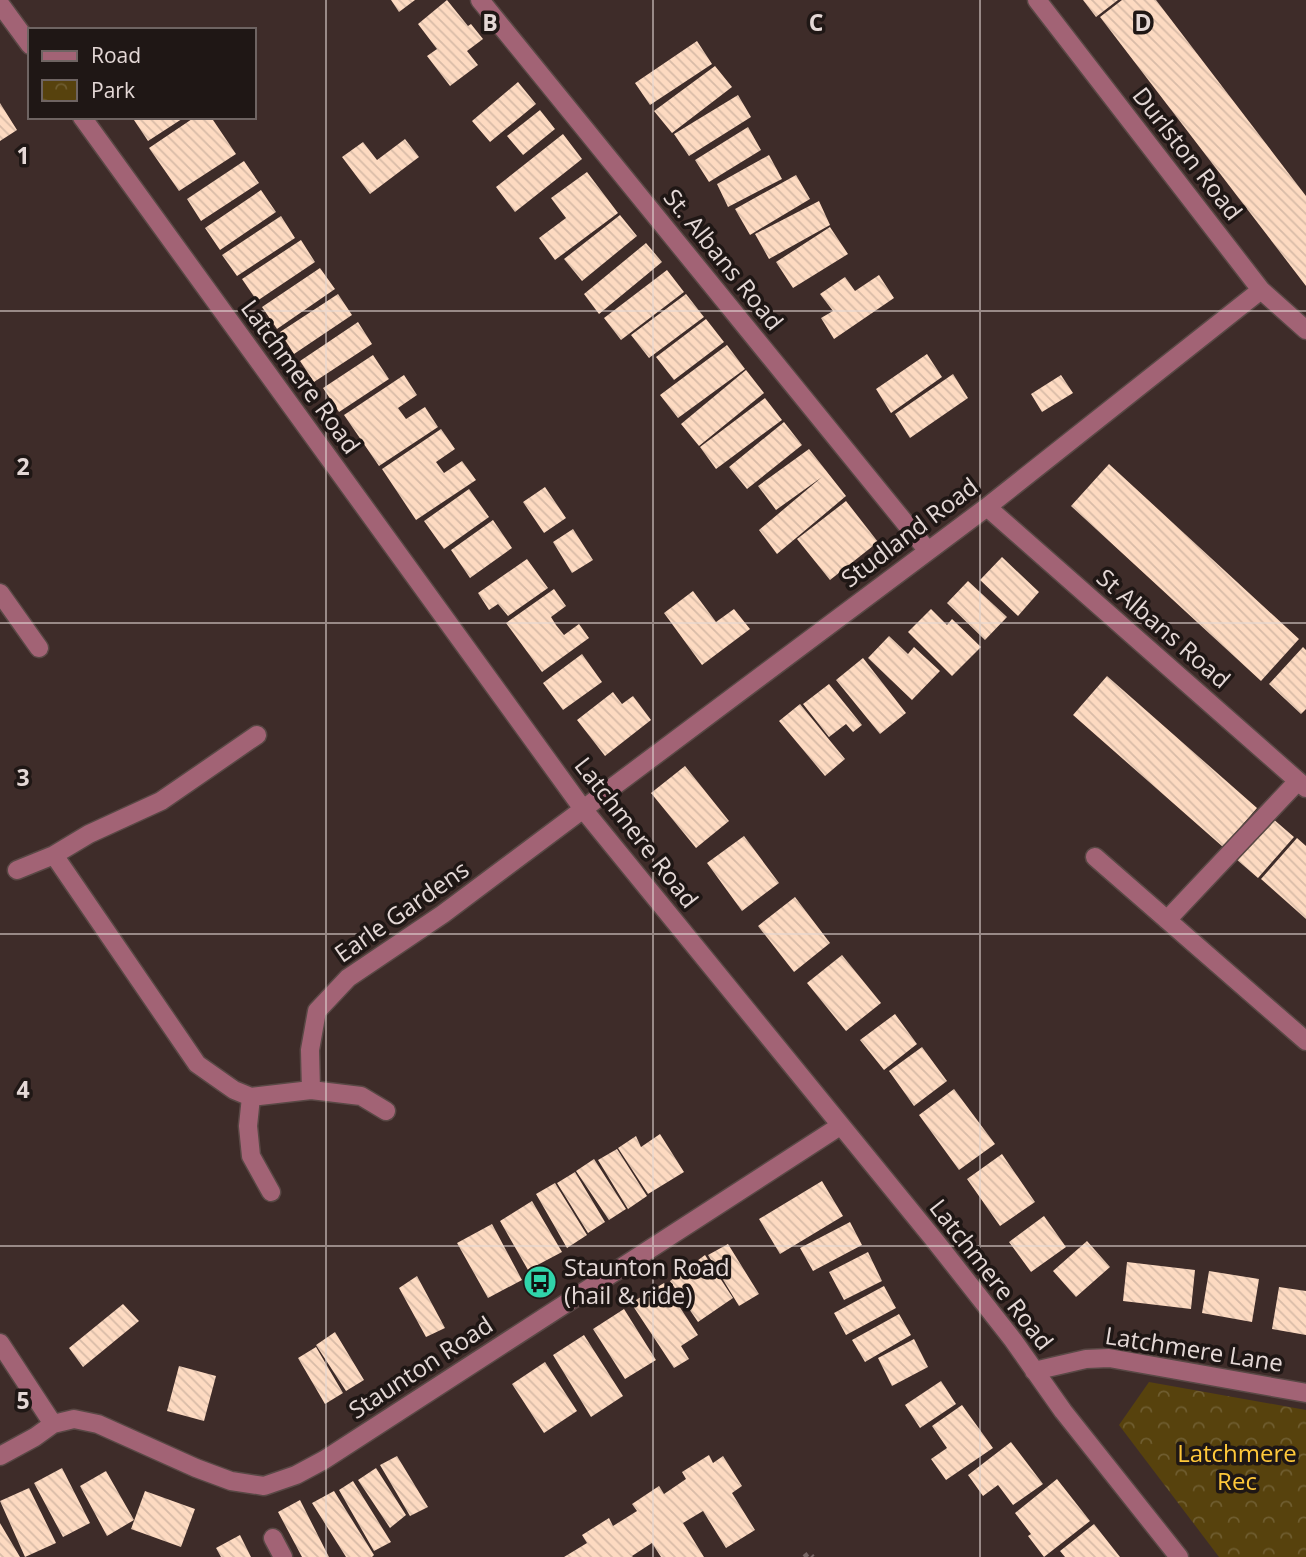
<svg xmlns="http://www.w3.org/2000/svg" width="1306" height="1557" font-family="'Open Sans',sans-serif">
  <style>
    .park { fill: url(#park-crowns) }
    .building { fill: url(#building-back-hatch) }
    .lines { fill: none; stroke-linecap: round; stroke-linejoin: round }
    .minor-casing { stroke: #594845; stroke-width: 21 }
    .path { stroke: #766664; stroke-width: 4.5; stroke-dasharray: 5 5; stroke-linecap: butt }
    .minor { stroke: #a26375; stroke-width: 18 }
    .grid { fill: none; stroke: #e4d8d6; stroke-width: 2; stroke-opacity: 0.55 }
    .labels { text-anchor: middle; stroke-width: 7; stroke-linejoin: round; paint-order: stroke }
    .street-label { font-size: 24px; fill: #e4d8d6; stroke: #1f1715 }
    .poi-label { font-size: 24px; fill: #e4d8d6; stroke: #1f1715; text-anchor: start }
    .park-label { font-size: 24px; fill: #ffc83a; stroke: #1f1715 }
    .grid-label { font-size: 23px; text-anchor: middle; font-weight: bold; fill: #e4d8d6; stroke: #1f1715; stroke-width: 7; stroke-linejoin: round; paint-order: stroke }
  </style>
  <defs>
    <pattern id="park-crowns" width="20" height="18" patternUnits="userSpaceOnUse" patternTransform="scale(1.75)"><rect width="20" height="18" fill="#57420d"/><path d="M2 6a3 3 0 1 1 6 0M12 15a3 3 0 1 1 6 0" fill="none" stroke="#6f5d30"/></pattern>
    <pattern id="building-back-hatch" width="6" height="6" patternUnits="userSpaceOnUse" patternTransform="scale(1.75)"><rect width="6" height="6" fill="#fddac1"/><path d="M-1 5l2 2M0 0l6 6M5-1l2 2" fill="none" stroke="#d8bba7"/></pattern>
  </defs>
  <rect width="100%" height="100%" fill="#3e2c29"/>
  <path class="park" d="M 1149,1382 L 1306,1410 L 1306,1557 L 1219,1557 L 1119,1425 Z"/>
  <path class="building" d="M 391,0 L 415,0 L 399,12 Z
    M 447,0 L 468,26 L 471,24 L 483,39 L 467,51 L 478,65 L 450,86 L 427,56 L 437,49 L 418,24 Z
    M 1083,0 L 1118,0 L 1096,17 Z
    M 1122,0 L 1156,0 L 1306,196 L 1306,286 L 1100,17 Z
    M 697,41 L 712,64 L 650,105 L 635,83 Z
    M 715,66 L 732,87 L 672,133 L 654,111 Z
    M 518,82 L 536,104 L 490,142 L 472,121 Z
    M 738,95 L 751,117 L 689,156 L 674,134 Z
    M 0,103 L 17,130 L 0,141 Z
    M 540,110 L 555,129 L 523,155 L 507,136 Z
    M 132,117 L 185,117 L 148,141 Z
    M 195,117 L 211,117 L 236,154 L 179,191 L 149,148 Z
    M 748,127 L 761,150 L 709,182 L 695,160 Z
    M 563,134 L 582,159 L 515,212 L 496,187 Z
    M 405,139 L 419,157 L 370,194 L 342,157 L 363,142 L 377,160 Z
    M 769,155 L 782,179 L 728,207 L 717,184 Z
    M 244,161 L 259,183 L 201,221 L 187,199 Z
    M 587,172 L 618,213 L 555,260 L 539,238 L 566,218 L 551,198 Z
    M 796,175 L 810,199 L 750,235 L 735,209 Z
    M 261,190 L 276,212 L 220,250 L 205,228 Z
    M 819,201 L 830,225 L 769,259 L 755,234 Z
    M 620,215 L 637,236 L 582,281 L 564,259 Z
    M 281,216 L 295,238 L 237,276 L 222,255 Z
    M 830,227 L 848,254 L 793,288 L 776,262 Z
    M 301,240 L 315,262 L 257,301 L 242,279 Z
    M 646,243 L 662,262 L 599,314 L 584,294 Z
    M 320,268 L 335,289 L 277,329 L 262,307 Z
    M 667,270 L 684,292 L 621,340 L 604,318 Z
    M 879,275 L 894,298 L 834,339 L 821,318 L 833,311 L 820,294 L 845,277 L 855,291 Z
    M 338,294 L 352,315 L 294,354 L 280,332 Z
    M 686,294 L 704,317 L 649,358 L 631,335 Z
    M 706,319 L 724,342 L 674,380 L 656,357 Z
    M 358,322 L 372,344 L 314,382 L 300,361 Z
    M 727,345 L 745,369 L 678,418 L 660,395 Z
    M 927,354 L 942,377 L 891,413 L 876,389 Z
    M 373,355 L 389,379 L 339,412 L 323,388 Z
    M 746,370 L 764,393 L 699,446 L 681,424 Z
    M 953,374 L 968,398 L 910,438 L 895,414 Z
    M 404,375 L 417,395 L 398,408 L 406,419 L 425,407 L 438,427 L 379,466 L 344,415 Z
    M 1061,375 L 1073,393 L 1042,412 L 1031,394 Z
    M 765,398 L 782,420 L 716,469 L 700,447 Z
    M 784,422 L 802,445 L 747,489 L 729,467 Z
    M 441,429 L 455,449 L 436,462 L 444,473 L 462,461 L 476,480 L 416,520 L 382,469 Z
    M 809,449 L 846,496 L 777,554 L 759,530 L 822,477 L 776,510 L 758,486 Z
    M 1109,464 L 1299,639 L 1261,681 L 1071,506 Z
    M 545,487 L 566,518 L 544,533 L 523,502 Z
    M 469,489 L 489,517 L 444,549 L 424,521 Z
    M 846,501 L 878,542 L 830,580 L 797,539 Z
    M 493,520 L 512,548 L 470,578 L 451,550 Z
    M 573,529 L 593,560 L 572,573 L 553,542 Z
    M 1002,557 L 1039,592 L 1018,616 L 980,580 Z
    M 527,559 L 548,588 L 508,616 L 498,604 L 489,610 L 478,593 Z
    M 968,581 L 1007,617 L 985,640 L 947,603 Z
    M 554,589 L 566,606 L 551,617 L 556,625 L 564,635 L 579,624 L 589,638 L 542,672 L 506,623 Z
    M 693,591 L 716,622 L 734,609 L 750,629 L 702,665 L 664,613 Z
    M 931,609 L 947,625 L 952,619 L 981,647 L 952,676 L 908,632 Z
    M 889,636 L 908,654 L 914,647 L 940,671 L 912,700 L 868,658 Z
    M 1303,647 L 1306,650 L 1306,709 L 1301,714 L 1269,684 Z
    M 582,654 L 602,682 L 563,710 L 543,683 Z
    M 863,658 L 906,713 L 880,734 L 836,680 Z
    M 1107,676 L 1257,808 L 1223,847 L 1073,715 Z
    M 829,684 L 862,725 L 853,732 L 846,724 L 829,737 L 803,704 Z
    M 613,692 L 622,704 L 633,696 L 651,720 L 605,756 L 577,720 Z
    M 800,704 L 845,759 L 825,776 L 779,721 Z
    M 685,766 L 729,821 L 696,848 L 651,793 Z
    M 1272,818 L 1294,837 L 1258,878 L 1236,859 Z
    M 744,836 L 779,883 L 742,911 L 707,863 Z
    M 1297,838 L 1306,846 L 1306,919 L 1261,879 Z
    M 795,897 L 830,943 L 794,972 L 758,926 Z
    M 842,955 L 881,1003 L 846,1031 L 807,983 Z
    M 895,1014 L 917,1044 L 884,1070 L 860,1040 Z
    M 922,1047 L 947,1081 L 914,1106 L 889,1071 Z
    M 954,1089 L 995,1144 L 959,1170 L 919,1115 Z
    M 660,1134 L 684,1172 L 648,1194 L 618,1148 L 636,1136 L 641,1147 Z
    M 617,1149 L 647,1196 L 628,1209 L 598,1160 Z
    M 1002,1154 L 1035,1202 L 1000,1226 L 967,1179 Z
    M 594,1159 L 626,1209 L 609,1220 L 576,1171 Z
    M 575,1172 L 605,1222 L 588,1233 L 557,1183 Z
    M 822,1181 L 843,1216 L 780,1254 L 759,1219 Z
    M 555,1183 L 587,1235 L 567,1248 L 536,1194 Z
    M 532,1201 L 562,1252 L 528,1270 L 500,1221 Z
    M 1044,1216 L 1066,1247 L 1031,1272 L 1009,1242 Z
    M 850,1222 L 862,1245 L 813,1271 L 800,1248 Z
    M 492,1224 L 522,1280 L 488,1298 L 457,1243 Z
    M 1087,1241 L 1110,1267 L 1076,1297 L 1053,1271 Z
    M 728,1244 L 759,1294 L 739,1306 L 708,1255 Z
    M 868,1252 L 882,1281 L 844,1300 L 829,1272 Z
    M 705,1255 L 733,1298 L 698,1322 L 670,1281 Z
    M 1127,1262 L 1195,1270 L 1191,1309 L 1123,1301 Z
    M 1209,1271 L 1259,1279 L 1252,1322 L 1202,1313 Z
    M 417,1276 L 445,1328 L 426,1337 L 399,1288 Z
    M 664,1283 L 698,1335 L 681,1346 L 689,1359 L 674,1368 L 631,1303 Z
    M 884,1286 L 896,1308 L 846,1335 L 834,1313 Z
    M 1279,1287 L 1306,1291 L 1306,1335 L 1272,1329 Z
    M 123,1304 L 139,1321 L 83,1367 L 69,1348 Z
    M 624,1309 L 656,1360 L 625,1379 L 593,1329 Z
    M 899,1314 L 911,1335 L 865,1362 L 852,1340 Z
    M 335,1332 L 364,1380 L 346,1391 L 316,1345 Z
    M 584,1335 L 623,1396 L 591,1417 L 553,1355 Z
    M 914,1339 L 928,1367 L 892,1386 L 878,1358 Z
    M 316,1347 L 343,1393 L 325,1404 L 298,1358 Z
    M 545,1362 L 577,1411 L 544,1433 L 512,1384 Z
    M 179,1366 L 216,1376 L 204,1421 L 167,1411 Z
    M 941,1381 L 956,1404 L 920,1428 L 905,1405 Z
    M 962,1405 L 993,1448 L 946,1480 L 931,1459 L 947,1448 L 932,1426 Z
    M 1011,1442 L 1043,1484 L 1013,1505 L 998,1485 L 983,1496 L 968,1475 Z
    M 709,1455 L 713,1463 L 723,1456 L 742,1486 L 732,1493 L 755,1530 L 726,1548 L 703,1511 L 683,1523 L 704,1557 L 661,1557 L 652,1543 L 632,1556 L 633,1557 L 564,1557 L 587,1543 L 582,1535 L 609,1518 L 613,1526 L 637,1511 L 632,1504 L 659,1486 L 664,1494 L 686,1479 L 682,1472 Z
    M 397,1456 L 428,1507 L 410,1516 L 380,1465 Z
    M 62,1468 L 90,1523 L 63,1537 L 34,1483 Z
    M 376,1468 L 406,1515 L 390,1528 L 358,1480 Z
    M 106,1471 L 134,1520 L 107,1536 L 80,1486 Z
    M 1057,1479 L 1090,1521 L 1044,1557 L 1028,1536 L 1031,1534 L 1015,1513 Z
    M 353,1481 L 391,1542 L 374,1551 L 339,1490 Z
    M 29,1488 L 56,1543 L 25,1557 L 0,1501 Z
    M 145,1491 L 195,1509 L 181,1547 L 131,1529 Z
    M 334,1491 L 374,1555 L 372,1557 L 346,1557 L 312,1503 Z
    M 300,1500 L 329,1557 L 302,1557 L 278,1512 Z
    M 0,1523 L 20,1557 L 0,1557 Z
    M 1094,1524 L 1120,1557 L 1065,1557 L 1060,1551 Z
    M 240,1535 L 251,1557 L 221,1557 L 216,1548 Z"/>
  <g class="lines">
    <defs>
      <path id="minor" d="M 480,0 L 928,551
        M 1037,0 L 1261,290 L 1306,330
        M 0,4 L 30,45
        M 82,117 L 583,809 L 936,1242 L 1013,1340 L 1063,1411 L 1179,1557
        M 987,507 L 1306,788
        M 0,593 L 39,648
        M 257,735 L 161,801 L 89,834 L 54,855 L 197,1064 L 234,1090 L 251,1097 L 311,1090 L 310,1050 L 317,1011 L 348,978 L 443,914 L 987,507 L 1261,290
        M 1095,857 L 1306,1041
        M 17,870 L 54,855
        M 1167,920 L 1298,781
        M 311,1090 L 361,1096 L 386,1111
        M 251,1097 L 248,1126 L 251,1156 L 271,1192
        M 0,1343 L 53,1424
        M 1034,1371 L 1086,1359 L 1109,1358 L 1306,1393
        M 0,1456 L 35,1437 L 53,1424 L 74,1419 L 98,1424 L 196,1468 L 231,1481 L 264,1486 L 296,1475 L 324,1460 L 840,1126
        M 273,1538 L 283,1557"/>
    </defs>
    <use href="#minor" class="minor-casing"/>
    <path class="path" d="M 804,1557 L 809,1553 L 813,1557"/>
    <use href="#minor" class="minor"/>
  </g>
  <path class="grid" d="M 326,0 L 326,1557M 653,0 L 653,1557M 980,0 L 980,1557M 0,311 L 1306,311M 0,623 L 1306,623M 0,934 L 1306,934M 0,1246 L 1306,1246"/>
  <defs>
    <symbol id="bus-disc" viewBox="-11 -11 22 22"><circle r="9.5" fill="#30d4aa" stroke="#1f1715"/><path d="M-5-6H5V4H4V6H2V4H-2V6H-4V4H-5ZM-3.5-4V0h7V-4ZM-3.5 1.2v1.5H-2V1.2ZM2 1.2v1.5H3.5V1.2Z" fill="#111"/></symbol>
  </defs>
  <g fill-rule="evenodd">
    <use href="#bus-disc" x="521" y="1263" width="38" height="38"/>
  </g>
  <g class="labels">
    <g class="street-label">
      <text transform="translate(1187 154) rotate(52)" y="8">Durlston Road</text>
      <text transform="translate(723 260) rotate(51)" y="8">St. Albans Road</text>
      <text transform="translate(300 377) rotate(54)" y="8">Latchmere Road</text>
      <text transform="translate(910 533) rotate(-37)" y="8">Studland Road</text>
      <text transform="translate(1163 629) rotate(41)" y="8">St Albans Road</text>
      <text transform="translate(636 833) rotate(52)" y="8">Latchmere Road</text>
      <text transform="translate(402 912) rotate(-35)" y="8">Earle Gardens</text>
      <text transform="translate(991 1275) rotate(52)" y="8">Latchmere Road</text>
      <text transform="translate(1194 1350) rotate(9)" y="8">Latchmere Lane</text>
      <text transform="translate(421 1368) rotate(-33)" y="8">Staunton Road</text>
    </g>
    <g class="poi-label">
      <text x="564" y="1276">Staunton Road<tspan x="564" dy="28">(hail &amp; ride)</tspan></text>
    </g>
    <g class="park-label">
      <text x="1237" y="1462">Latchmere<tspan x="1237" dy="28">Rec</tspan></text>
    </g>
  </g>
  <g class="grid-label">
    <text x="490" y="31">B</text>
    <text x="816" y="31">C</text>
    <text x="1143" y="31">D</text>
    <text x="23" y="164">1</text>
    <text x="23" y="475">2</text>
    <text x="23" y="786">3</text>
    <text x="23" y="1098">4</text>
    <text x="23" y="1409">5</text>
  </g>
  <rect x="28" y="28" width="228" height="91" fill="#1f1715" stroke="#6e6462" stroke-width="2"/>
  <rect x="42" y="51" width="35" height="10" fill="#a26375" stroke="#6e6462" stroke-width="2"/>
  <text x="91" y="63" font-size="21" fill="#e4d8d6">Road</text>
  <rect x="42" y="80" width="35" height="21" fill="url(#park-crowns)" stroke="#6e6462" stroke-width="2"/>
  <text x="91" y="98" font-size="21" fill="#e4d8d6">Park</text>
</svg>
